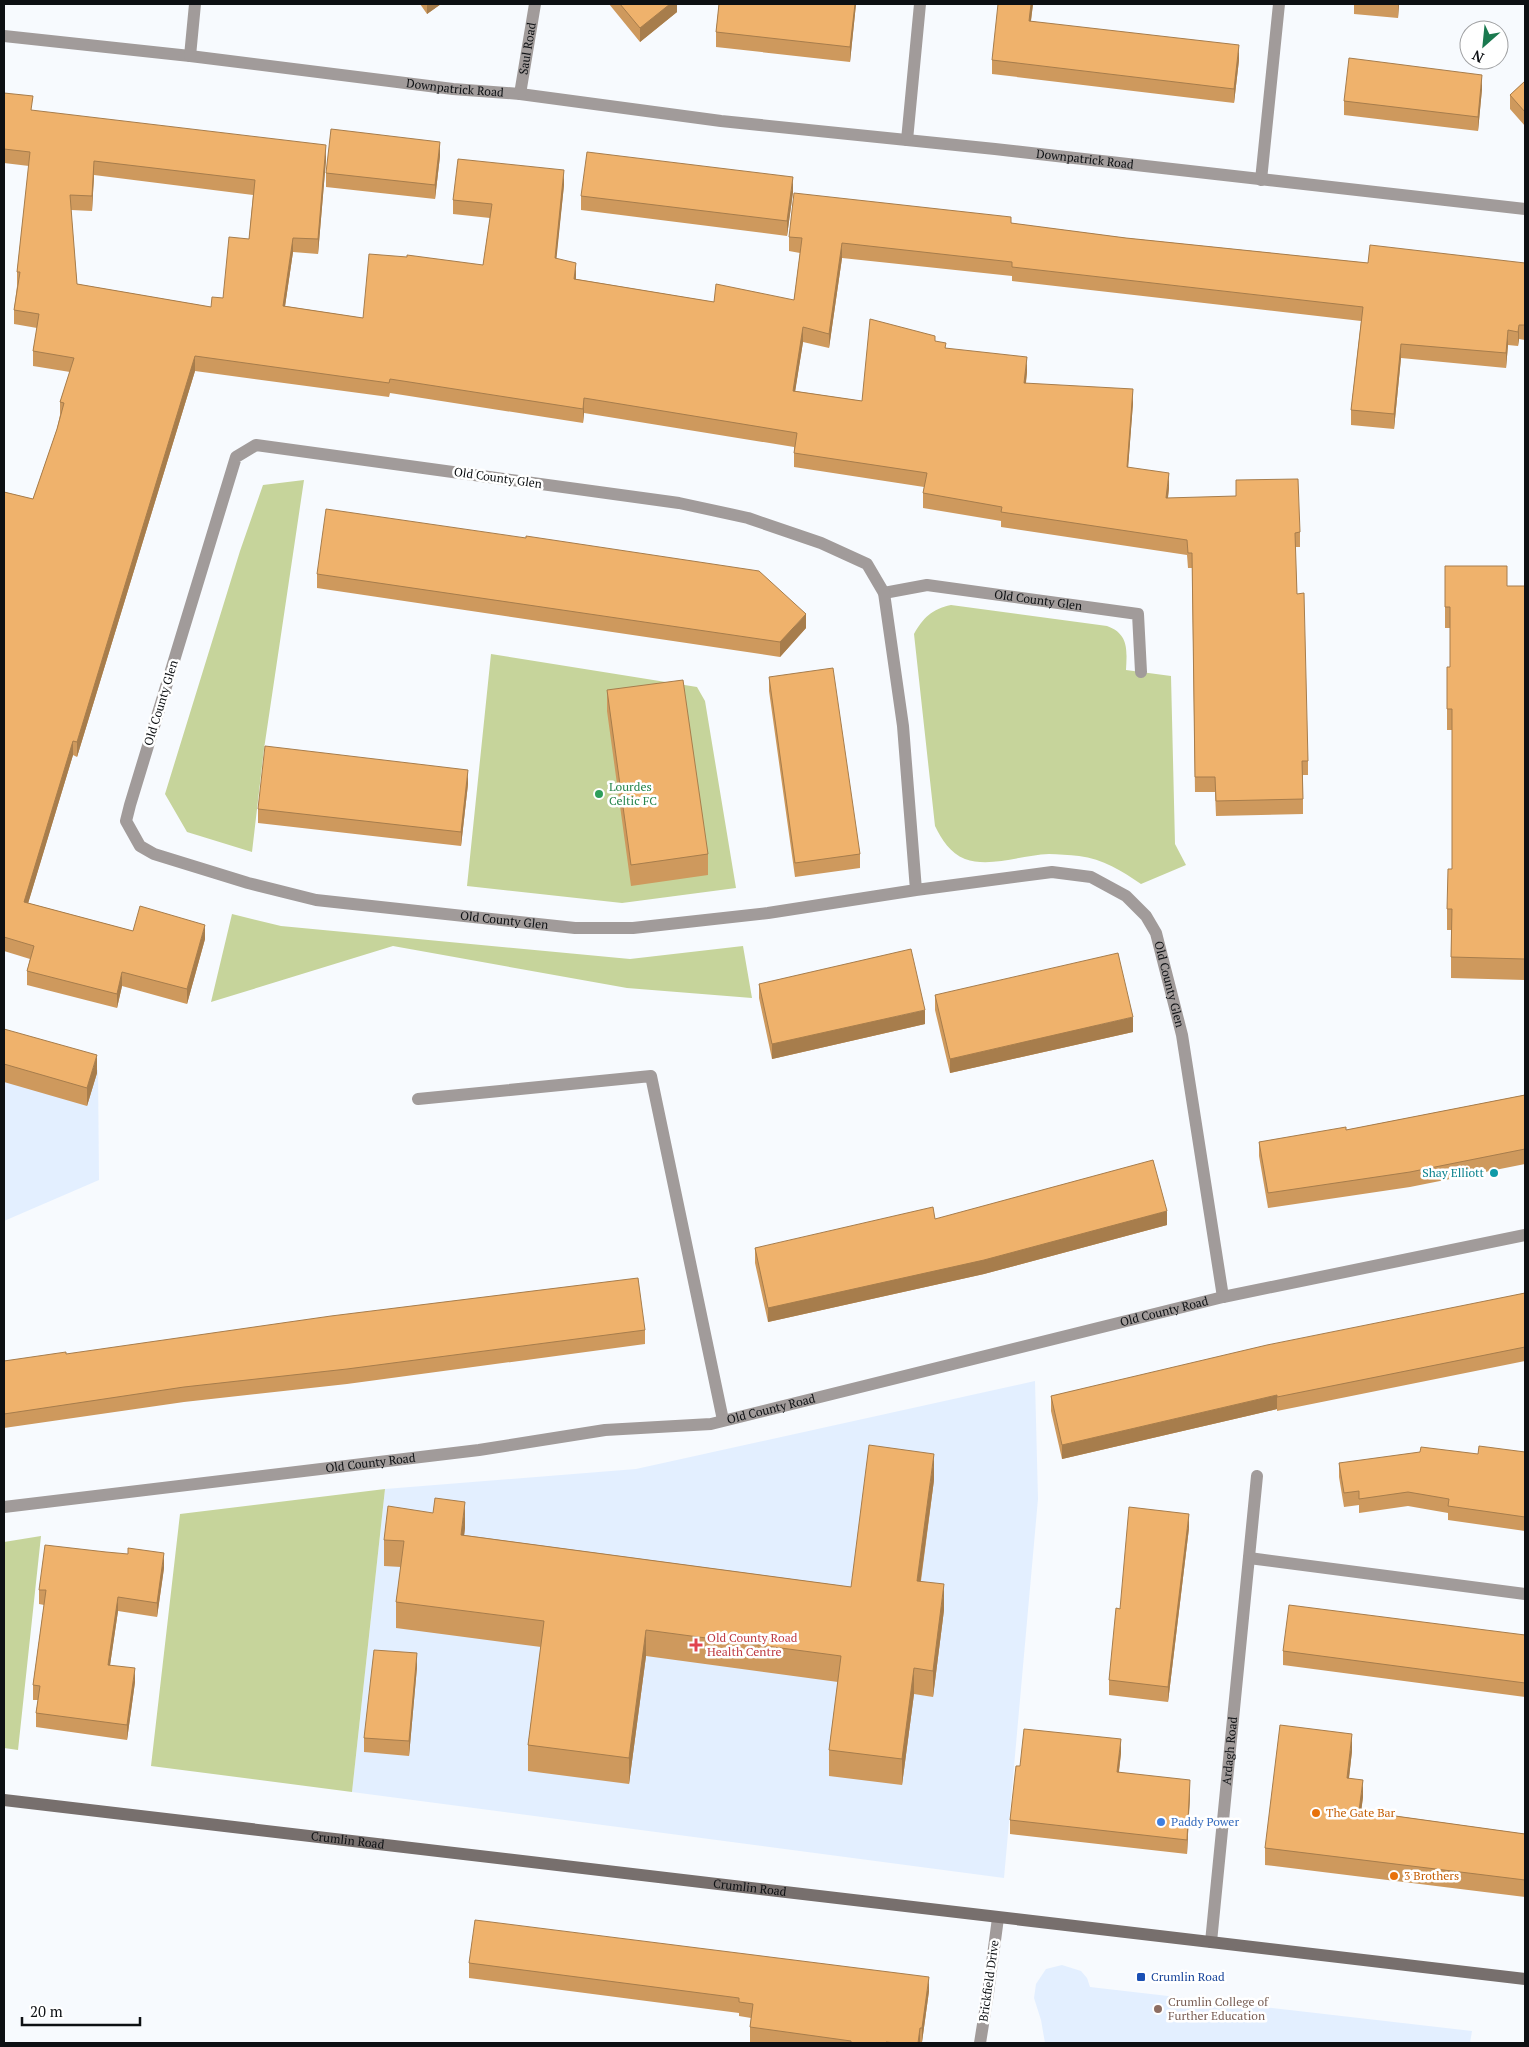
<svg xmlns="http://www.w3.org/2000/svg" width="1529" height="2047" font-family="'PT Serif',serif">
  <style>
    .built { fill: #e3efff }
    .green { fill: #c6d49b }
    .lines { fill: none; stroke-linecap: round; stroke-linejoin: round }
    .pedestrian { stroke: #a19b9a; stroke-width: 12 }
    .minor { stroke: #a19b9a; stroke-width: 12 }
    .secondary { stroke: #776f6d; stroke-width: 12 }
    .wall { fill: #ce995d; fill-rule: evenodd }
    .shaded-wall { fill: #a77d4c }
    .building { fill: #efb26c; stroke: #a77d4c; fill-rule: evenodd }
    .leisure-dot { fill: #2e9e5b; stroke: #fff; stroke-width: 2 }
    .culture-dot { fill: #0f9aa8; stroke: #fff; stroke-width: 2 }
    .health-dot { fill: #e0444e; stroke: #fff; stroke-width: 2 }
    .food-dot { fill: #e8710a; stroke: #fff; stroke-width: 2 }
    .shop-dot { fill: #3f7fe0; stroke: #fff; stroke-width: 2 }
    .transit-dot { fill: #1a4fb4; stroke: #fff; stroke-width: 2 }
    .education-dot { fill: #8d6e63; stroke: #fff; stroke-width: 2 }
    .labels { text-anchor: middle; stroke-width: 5; stroke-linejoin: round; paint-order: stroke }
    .street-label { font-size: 12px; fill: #0d1013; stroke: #fff }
    .leisure-label { font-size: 12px; fill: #27864d; stroke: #fff; text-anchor: start }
    .culture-label { font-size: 12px; fill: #0d838f; stroke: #fff; text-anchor: end }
    .health-label { font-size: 12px; fill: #be3a42; stroke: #fff; text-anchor: start }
    .food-label { font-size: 12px; fill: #c56008; stroke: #fff; text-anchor: start }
    .shop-label { font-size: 12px; fill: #366cbe; stroke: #fff; text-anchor: start }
    .transit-label { font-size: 12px; fill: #164399; stroke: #fff; text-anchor: start }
    .education-label { font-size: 12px; fill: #785e54; stroke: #fff; text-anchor: start }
  </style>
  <rect width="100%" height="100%" fill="#f7fafe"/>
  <path class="built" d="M 4,1043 L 98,1070 L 99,1180 L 4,1221 Z
    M 1035,1381 L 1038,1499 L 1004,1878 L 352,1792 L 385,1489 L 636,1469 Z
    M 1062,1965 L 1081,1971 L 1087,1978 L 1090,1987 L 1472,2031 L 1470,2043 L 1045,2043 L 1041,2020 L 1034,1998 L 1036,1984 L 1046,1969 Z"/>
  <path class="green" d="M 304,480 L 264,749 L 252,852 L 187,832 L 165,794 L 240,551 L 263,485 Z
    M 951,605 L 1107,626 C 1129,634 1127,650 1126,670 L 1171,676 L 1175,844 L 1186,865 L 1141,884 C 1122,871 1103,859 1079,856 C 1069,855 1058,854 1049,854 C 1022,855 990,868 965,859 C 950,853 942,840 935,826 L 914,634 C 923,618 932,609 951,605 Z
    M 491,654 L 697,687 L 705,701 L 736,888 L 622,903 L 467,886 Z
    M 232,914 L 281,926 L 630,959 L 743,946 L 752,998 L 627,988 L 393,946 L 211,1002 Z
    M 385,1489 L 352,1792 L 151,1766 L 180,1514 Z
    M 41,1536 L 18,1750 L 4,1748 L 4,1542 Z"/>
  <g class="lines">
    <path class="pedestrian" d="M 988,1993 L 998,1918"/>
    <g class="minor">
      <path id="s1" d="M 4,36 L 190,56 L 453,89 L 520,94 L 721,121 L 995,149 L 1525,209"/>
      <path d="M 190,56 L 195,4"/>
      <path id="s2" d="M 520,94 L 535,4"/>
      <path d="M 907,140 L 920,4"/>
      <path d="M 1261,180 L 1279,4"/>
      <path id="s3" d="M 884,593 L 927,585 L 1138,614 L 1141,672"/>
      <path id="s4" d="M 916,890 L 903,726 L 884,593 L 867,564 L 821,543 L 748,518 L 679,503 L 256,445 L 236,457 L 130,805 L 126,821 L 140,846 L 154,854 L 248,883 L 316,900 L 575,928 L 633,928 L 768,913 L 916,890 L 1052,872 L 1091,877 L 1126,896 L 1146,916 L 1156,933 L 1182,1035 L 1223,1297"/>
      <path d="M 418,1099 L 651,1076 L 723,1420"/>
      <path id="s5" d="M 4,1507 L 479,1450 L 605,1430 L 711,1424 L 1223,1297 L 1525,1235"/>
      <path d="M 1249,1558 L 1525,1594"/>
      <path id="s6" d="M 1211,1942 L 1257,1476"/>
      <path d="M 980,2043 L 988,1993"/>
    </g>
    <path class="secondary" id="s7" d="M 4,1800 L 1525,1979"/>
  </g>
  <path class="wall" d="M 420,4 L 441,4 L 427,14 Z
    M 609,4 L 677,4 L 677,12 L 640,42 Z
    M 719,4 L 856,4 L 850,62 L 716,47 L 716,32 Z
    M 1033,4 L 1031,21 L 1239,60 L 1234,103 L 992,74 L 992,60 Z
    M 1354,4 L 1399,4 L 1398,18 L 1354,14 Z
    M 1525,81 L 1525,126 L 1510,109 L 1510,95 Z
    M 1482,89 L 1478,131 L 1344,115 L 1344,101 Z
    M 4,93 L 33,111 L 326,160 L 318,254 L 293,252 L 285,306 L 363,318 L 483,265 L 490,218 L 453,214 L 453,200 L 564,185 L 556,258 L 576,277 L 576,279 L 714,302 L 794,300 L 800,253 L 789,251 L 789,237 L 1011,223 L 1126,238 L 1368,263 L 1525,263 L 1525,340 L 1519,339 L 1518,346 L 1508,345 L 1506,368 L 1401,358 L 1394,429 L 1351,425 L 1351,410 L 1361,321 L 1012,281 L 1012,276 L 842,258 L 829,348 L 803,342 L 795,391 L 862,401 L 935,341 L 946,348 L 1027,372 L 1026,383 L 1133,403 L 1128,467 L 1169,488 L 1168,498 L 1300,532 L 1300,547 L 1295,547 L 1297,594 L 1308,761 L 1308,775 L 1303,775 L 1303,814 L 1216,816 L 1215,792 L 1195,792 L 1192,568 L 1188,568 L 1187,555 L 1001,527 L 1001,521 L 923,508 L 923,493 L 924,487 L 794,467 L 794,447 L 584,413 L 583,423 L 390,393 L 389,397 L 195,371 L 77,757 L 73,755 L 28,903 L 133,931 L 205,939 L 187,1004 L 122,986 L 117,1008 L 27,985 L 27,971 L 30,959 L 4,951 L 4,492 L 33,499 L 57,429 L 60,415 L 60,402 L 70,372 L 33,366 L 33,351 L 37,328 L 14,324 L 14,310 L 17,286 L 17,272 L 29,166 L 4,163 ZM 94,175 L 253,195 L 249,239 L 223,298 L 211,307 L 77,284 L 71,210 L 92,211 Z
    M 440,156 L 435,199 L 326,187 L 326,173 Z
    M 793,192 L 787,236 L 581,210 L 581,196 Z
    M 1445,566 L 1507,586 L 1525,586 L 1525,980 L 1451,978 L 1451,930 L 1447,930 L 1447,909 L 1452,869 L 1452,730 L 1447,730 L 1447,667 L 1450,667 L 1450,628 L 1445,628 Z
    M 317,574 L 806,628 L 780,657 L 317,588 Z
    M 769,677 L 860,854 L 860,868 L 795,877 L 769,691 Z
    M 607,690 L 708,854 L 708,875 L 631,886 L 607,711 Z
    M 468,784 L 461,846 L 258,823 L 258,809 Z
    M 759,984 L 925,1024 L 772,1059 L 759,998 Z
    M 935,995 L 1133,1032 L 950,1073 L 935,1010 Z
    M 4,1029 L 97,1073 L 87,1106 L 4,1082 Z
    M 1525,1095 L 1525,1164 L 1410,1187 L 1268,1208 L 1259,1156 L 1259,1142 L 1346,1130 Z
    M 935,1219 L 1167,1225 L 984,1274 L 768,1322 L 755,1263 L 755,1248 Z
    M 1525,1293 L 1525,1361 L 1277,1411 L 1277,1409 L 1062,1459 L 1051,1411 L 1051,1396 Z
    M 645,1330 L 645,1344 L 347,1384 L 184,1402 L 4,1428 L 4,1361 L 66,1354 Z
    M 1525,1452 L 1525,1531 L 1448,1520 L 1448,1513 L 1408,1506 L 1359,1513 L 1359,1505 L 1344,1507 L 1339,1477 L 1339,1463 Z
    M 934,1480 L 921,1581 L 944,1610 L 933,1697 L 914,1694 L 902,1785 L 829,1776 L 829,1750 L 838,1682 L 646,1656 L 629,1784 L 528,1771 L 528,1745 L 541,1647 L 396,1628 L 396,1602 L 401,1567 L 384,1566 L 384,1540 L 433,1513 L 465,1528 L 464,1535 L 851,1587 Z
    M 1189,1528 L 1168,1702 L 1109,1695 L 1109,1680 L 1120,1609 Z
    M 164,1568 L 157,1617 L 118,1611 L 110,1665 L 135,1682 L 127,1740 L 36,1727 L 36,1713 L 38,1700 L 33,1700 L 33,1685 L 44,1605 L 39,1604 L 39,1590 Z
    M 1525,1635 L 1525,1697 L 1283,1665 L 1283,1651 Z
    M 417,1667 L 409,1756 L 364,1752 L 364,1738 Z
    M 1352,1751 L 1349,1778 L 1363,1797 L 1361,1811 L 1525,1834 L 1525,1897 L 1265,1865 L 1265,1848 Z
    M 1121,1753 L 1119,1772 L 1190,1794 L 1187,1854 L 1010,1834 L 1010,1820 L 1020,1766 Z
    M 469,1963 L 929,1991 L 922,2042 L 920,2042 L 919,2043 L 761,2043 L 750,2042 L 750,2027 L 751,2018 L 739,2016 L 739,2013 L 469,1978 Z"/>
  <path class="shaded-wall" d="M 427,4 L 441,4 L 427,14 Z
    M 670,4 L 677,4 L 677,12 L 640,42 L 640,28 Z
    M 855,4 L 856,4 L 850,62 L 850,47 Z
    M 1031,4 L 1033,4 L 1029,35 L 1029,21 Z
    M 1398,4 L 1399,4 L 1398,18 Z
    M 1239,45 L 1239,60 L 1234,103 L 1234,89 Z
    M 1482,75 L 1482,89 L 1478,131 L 1478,117 Z
    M 440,142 L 440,156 L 435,199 L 435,185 Z
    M 326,145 L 326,160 L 318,254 L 318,239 Z
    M 94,161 L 94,175 L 92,211 L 92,196 Z
    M 564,170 L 564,185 L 555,273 L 555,258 Z
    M 793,177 L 793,192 L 787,236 L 787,221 Z
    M 293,238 L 293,252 L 283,320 L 283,306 Z
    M 842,243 L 842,258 L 829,348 L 829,334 Z
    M 576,263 L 576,277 L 574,294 L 574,279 Z
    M 1519,325 L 1519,339 L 1518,346 L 1518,332 Z
    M 803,327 L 803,342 L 793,405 L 793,391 Z
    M 1508,330 L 1508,345 L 1506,368 L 1506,353 Z
    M 1401,344 L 1401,358 L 1394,429 L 1394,414 Z
    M 195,356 L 195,371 L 77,757 L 77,742 Z
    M 1027,357 L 1027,372 L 1024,397 L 1024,383 Z
    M 1133,389 L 1133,403 L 1127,482 L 1127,467 Z
    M 584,398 L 584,413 L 583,423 L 583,409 Z
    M 1169,473 L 1169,488 L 1166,512 L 1166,498 Z
    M 806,614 L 806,628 L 780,657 L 780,642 Z
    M 73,741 L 73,755 L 24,917 L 24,902 Z
    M 468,770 L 468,784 L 461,846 L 461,832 Z
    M 205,925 L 205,939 L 187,1004 L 187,989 Z
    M 122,972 L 122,986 L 117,1008 L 117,994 Z
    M 925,1010 L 925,1024 L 772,1059 L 772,1044 Z
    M 1133,1017 L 1133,1032 L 950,1073 L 950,1059 Z
    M 97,1055 L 97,1073 L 87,1106 L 87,1088 Z
    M 1167,1211 L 1167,1225 L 984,1274 L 768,1322 L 768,1308 Z
    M 1277,1395 L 1277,1409 L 1062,1459 L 1062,1445 Z
    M 934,1454 L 934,1480 L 917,1607 L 917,1581 Z
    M 465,1502 L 465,1528 L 461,1561 L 461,1535 Z
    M 1189,1514 L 1189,1528 L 1168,1702 L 1168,1687 Z
    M 164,1553 L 164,1568 L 157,1617 L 157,1603 Z
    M 944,1584 L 944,1610 L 933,1697 L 933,1671 Z
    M 118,1597 L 118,1611 L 108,1679 L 108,1665 Z
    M 646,1630 L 646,1656 L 629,1784 L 629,1758 Z
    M 417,1653 L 417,1667 L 409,1756 L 409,1741 Z
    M 135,1668 L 135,1682 L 127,1740 L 127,1725 Z
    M 914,1668 L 914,1694 L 902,1785 L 902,1759 Z
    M 1352,1734 L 1352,1751 L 1347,1795 L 1347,1778 Z
    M 1121,1739 L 1121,1753 L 1117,1786 L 1117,1772 Z
    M 1190,1780 L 1190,1794 L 1187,1854 L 1187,1840 Z
    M 1363,1780 L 1363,1797 L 1359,1828 L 1359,1811 Z
    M 929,1977 L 929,1991 L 922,2042 L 922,2028 Z
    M 920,2028 L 920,2042 L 919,2043 L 918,2043 Z"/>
  <path class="building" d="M 620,4 L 670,4 L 640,28 Z
    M 719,4 L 855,4 L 850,47 L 716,32 Z
    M 998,4 L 1031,4 L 1029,21 L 1239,45 L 1234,89 L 992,60 Z
    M 1349,58 L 1482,75 L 1478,117 L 1344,101 Z
    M 1525,81 L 1525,112 L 1510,95 Z
    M 4,93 L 33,96 L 31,110 L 326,145 L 318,239 L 293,238 L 283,306 L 363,318 L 369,254 L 407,257 L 407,255 L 483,265 L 492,204 L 453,200 L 458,159 L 564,170 L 555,258 L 576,263 L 574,279 L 714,302 L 716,284 L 794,300 L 802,238 L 789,237 L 794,193 L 1011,217 L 1011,223 L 1126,238 L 1368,263 L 1370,245 L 1525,263 L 1525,325 L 1519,325 L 1518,332 L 1508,330 L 1506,353 L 1401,344 L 1394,414 L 1351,410 L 1363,307 L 1012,267 L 1012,262 L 842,243 L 829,334 L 803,327 L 793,391 L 862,401 L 870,319 L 935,336 L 935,341 L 946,343 L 945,348 L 1027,357 L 1024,383 L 1133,389 L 1127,467 L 1169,473 L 1166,498 L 1236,496 L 1236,480 L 1298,479 L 1300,532 L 1295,533 L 1297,594 L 1304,593 L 1308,761 L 1302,761 L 1303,799 L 1216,801 L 1215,777 L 1195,777 L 1192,553 L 1188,553 L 1187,540 L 1001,512 L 1002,507 L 923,493 L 927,473 L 794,453 L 797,433 L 584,398 L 583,409 L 390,379 L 389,383 L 195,356 L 77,742 L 73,741 L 24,902 L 133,931 L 140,906 L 205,925 L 187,989 L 122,972 L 117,994 L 27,971 L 34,946 L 4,937 L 4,492 L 33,499 L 57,429 L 64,403 L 60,402 L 74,358 L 33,351 L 39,314 L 14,310 L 20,272 L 17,272 L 30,152 L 4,149 ZM 94,161 L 255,180 L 249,239 L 229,237 L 223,298 L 212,297 L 211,307 L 77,284 L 70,195 L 92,196 Z
    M 331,129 L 440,142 L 435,185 L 326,173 Z
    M 587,152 L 793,177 L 787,221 L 581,196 Z
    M 326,509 L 526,538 L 526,536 L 759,571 L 806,614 L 780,642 L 317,574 Z
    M 1445,566 L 1507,566 L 1507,586 L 1525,586 L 1525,959 L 1451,957 L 1452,909 L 1447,909 L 1448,869 L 1452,869 L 1452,709 L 1447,709 L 1447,667 L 1450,667 L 1450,607 L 1445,607 Z
    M 833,668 L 860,854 L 795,863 L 769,677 Z
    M 683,680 L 708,854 L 631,865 L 607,690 Z
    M 265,746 L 468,770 L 461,832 L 258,809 Z
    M 911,949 L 925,1010 L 772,1044 L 759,984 Z
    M 1118,953 L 1133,1017 L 950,1059 L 935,995 Z
    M 4,1029 L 97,1055 L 87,1088 L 4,1064 Z
    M 1525,1095 L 1525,1149 L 1410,1172 L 1268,1193 L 1259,1142 L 1346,1127 L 1346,1130 Z
    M 1153,1160 L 1167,1211 L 984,1260 L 768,1308 L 755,1248 L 933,1207 L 935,1219 Z
    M 638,1278 L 645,1330 L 347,1369 L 184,1387 L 4,1414 L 4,1361 L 66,1352 L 66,1354 L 331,1316 Z
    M 1525,1293 L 1525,1347 L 1277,1397 L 1277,1395 L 1062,1445 L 1051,1396 L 1267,1345 Z
    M 869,1445 L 934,1454 L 917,1581 L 944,1584 L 933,1671 L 914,1668 L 902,1759 L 829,1750 L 841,1656 L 646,1630 L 629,1758 L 528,1745 L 544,1621 L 396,1602 L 404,1541 L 384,1540 L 388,1506 L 433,1513 L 435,1498 L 465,1502 L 461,1535 L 851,1587 Z
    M 1479,1446 L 1525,1452 L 1525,1517 L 1448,1506 L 1449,1499 L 1408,1492 L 1359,1499 L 1359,1491 L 1344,1493 L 1339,1463 L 1420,1452 L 1421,1447 L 1478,1454 Z
    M 1129,1507 L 1189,1514 L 1168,1687 L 1109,1680 L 1116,1608 L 1120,1609 Z
    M 45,1545 L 106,1552 L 128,1554 L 128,1548 L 164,1553 L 157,1603 L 118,1597 L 108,1665 L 135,1668 L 127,1725 L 36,1713 L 40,1686 L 33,1685 L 46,1590 L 39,1590 Z
    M 1289,1605 L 1525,1635 L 1525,1683 L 1283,1651 Z
    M 374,1650 L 417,1653 L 409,1741 L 364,1738 Z
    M 1280,1725 L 1352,1734 L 1347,1778 L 1363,1780 L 1359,1811 L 1525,1834 L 1525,1880 L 1265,1848 Z
    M 1024,1729 L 1121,1739 L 1117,1772 L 1190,1780 L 1187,1840 L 1010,1820 L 1016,1766 L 1020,1766 Z
    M 475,1920 L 929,1977 L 922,2028 L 920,2028 L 918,2043 L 896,2043 L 886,2042 L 886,2043 L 851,2043 L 851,2041 L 750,2027 L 753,2004 L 739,2002 L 739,1998 L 469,1963 Z"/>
  <circle class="leisure-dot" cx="599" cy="794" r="5"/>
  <circle class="culture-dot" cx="1494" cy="1173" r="5"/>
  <path class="health-dot" d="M693.5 1637.5h5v5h5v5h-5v5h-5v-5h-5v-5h5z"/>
  <g class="food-dot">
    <circle cx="1316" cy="1813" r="5"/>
    <circle cx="1394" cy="1876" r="5"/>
  </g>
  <circle class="shop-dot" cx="1161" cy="1822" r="5"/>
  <rect class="transit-dot" x="1136" y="1972" width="10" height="10" rx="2.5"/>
  <circle class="education-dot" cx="1158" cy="2009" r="5"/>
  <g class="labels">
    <g class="street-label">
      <text dy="4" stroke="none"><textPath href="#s2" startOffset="46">Saul Road</textPath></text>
      <text dy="4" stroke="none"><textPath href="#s1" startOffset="454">Downpatrick Road</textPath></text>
      <text dy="4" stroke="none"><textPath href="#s1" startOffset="1088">Downpatrick Road</textPath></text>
      <text transform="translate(498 478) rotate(8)" y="4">Old County Glen</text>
      <text dy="4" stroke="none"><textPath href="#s3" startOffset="156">Old County Glen</textPath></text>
      <text transform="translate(161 703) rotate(-73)" y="4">Old County Glen</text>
      <text dy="4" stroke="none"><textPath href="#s4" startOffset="1764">Old County Glen</textPath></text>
      <text dy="4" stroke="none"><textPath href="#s4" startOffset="2496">Old County Glen</textPath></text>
      <text dy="4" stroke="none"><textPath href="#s5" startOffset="1179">Old County Road</textPath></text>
      <text dy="4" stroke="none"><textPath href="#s5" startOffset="774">Old County Road</textPath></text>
      <text dy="4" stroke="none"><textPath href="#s5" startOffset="369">Old County Road</textPath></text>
      <text dy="4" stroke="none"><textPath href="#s6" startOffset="192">Ardagh Road</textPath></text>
      <text dy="4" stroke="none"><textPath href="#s7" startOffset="346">Crumlin Road</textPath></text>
      <text dy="4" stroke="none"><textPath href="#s7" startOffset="751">Crumlin Road</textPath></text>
      <text transform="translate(989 1981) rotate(-82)" y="4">Brickfield Drive</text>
    </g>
    <g class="leisure-label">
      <text x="609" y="791">Lourdes<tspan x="609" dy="14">Celtic FC</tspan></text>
    </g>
    <g class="culture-label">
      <text x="1484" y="1177">Shay Elliott</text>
    </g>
    <g class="health-label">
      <text x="707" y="1642">Old County Road<tspan x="707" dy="14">Health Centre</tspan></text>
    </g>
    <g class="food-label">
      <text x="1326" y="1817">The Gate Bar</text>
      <text x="1404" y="1880">3 Brothers</text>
    </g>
    <g class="shop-label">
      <text x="1171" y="1826">Paddy Power</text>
    </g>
    <g class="transit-label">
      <text x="1151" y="1981">Crumlin Road</text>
    </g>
    <g class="education-label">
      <text x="1168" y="2006">Crumlin College of<tspan x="1168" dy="14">Further Education</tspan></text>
    </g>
  </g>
  <rect width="1529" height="2047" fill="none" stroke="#0d1013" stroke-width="10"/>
  <g transform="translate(1484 45) rotate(207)"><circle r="24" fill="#ffffff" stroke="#9e9fa1"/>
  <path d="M0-4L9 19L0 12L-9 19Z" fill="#1a794f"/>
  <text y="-8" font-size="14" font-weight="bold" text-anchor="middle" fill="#0d1013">N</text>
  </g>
  <path d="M22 2017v8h118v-8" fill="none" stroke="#0d1013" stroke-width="2.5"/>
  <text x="30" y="2017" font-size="15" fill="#0d1013" stroke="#ffffff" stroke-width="4" paint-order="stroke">20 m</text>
</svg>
